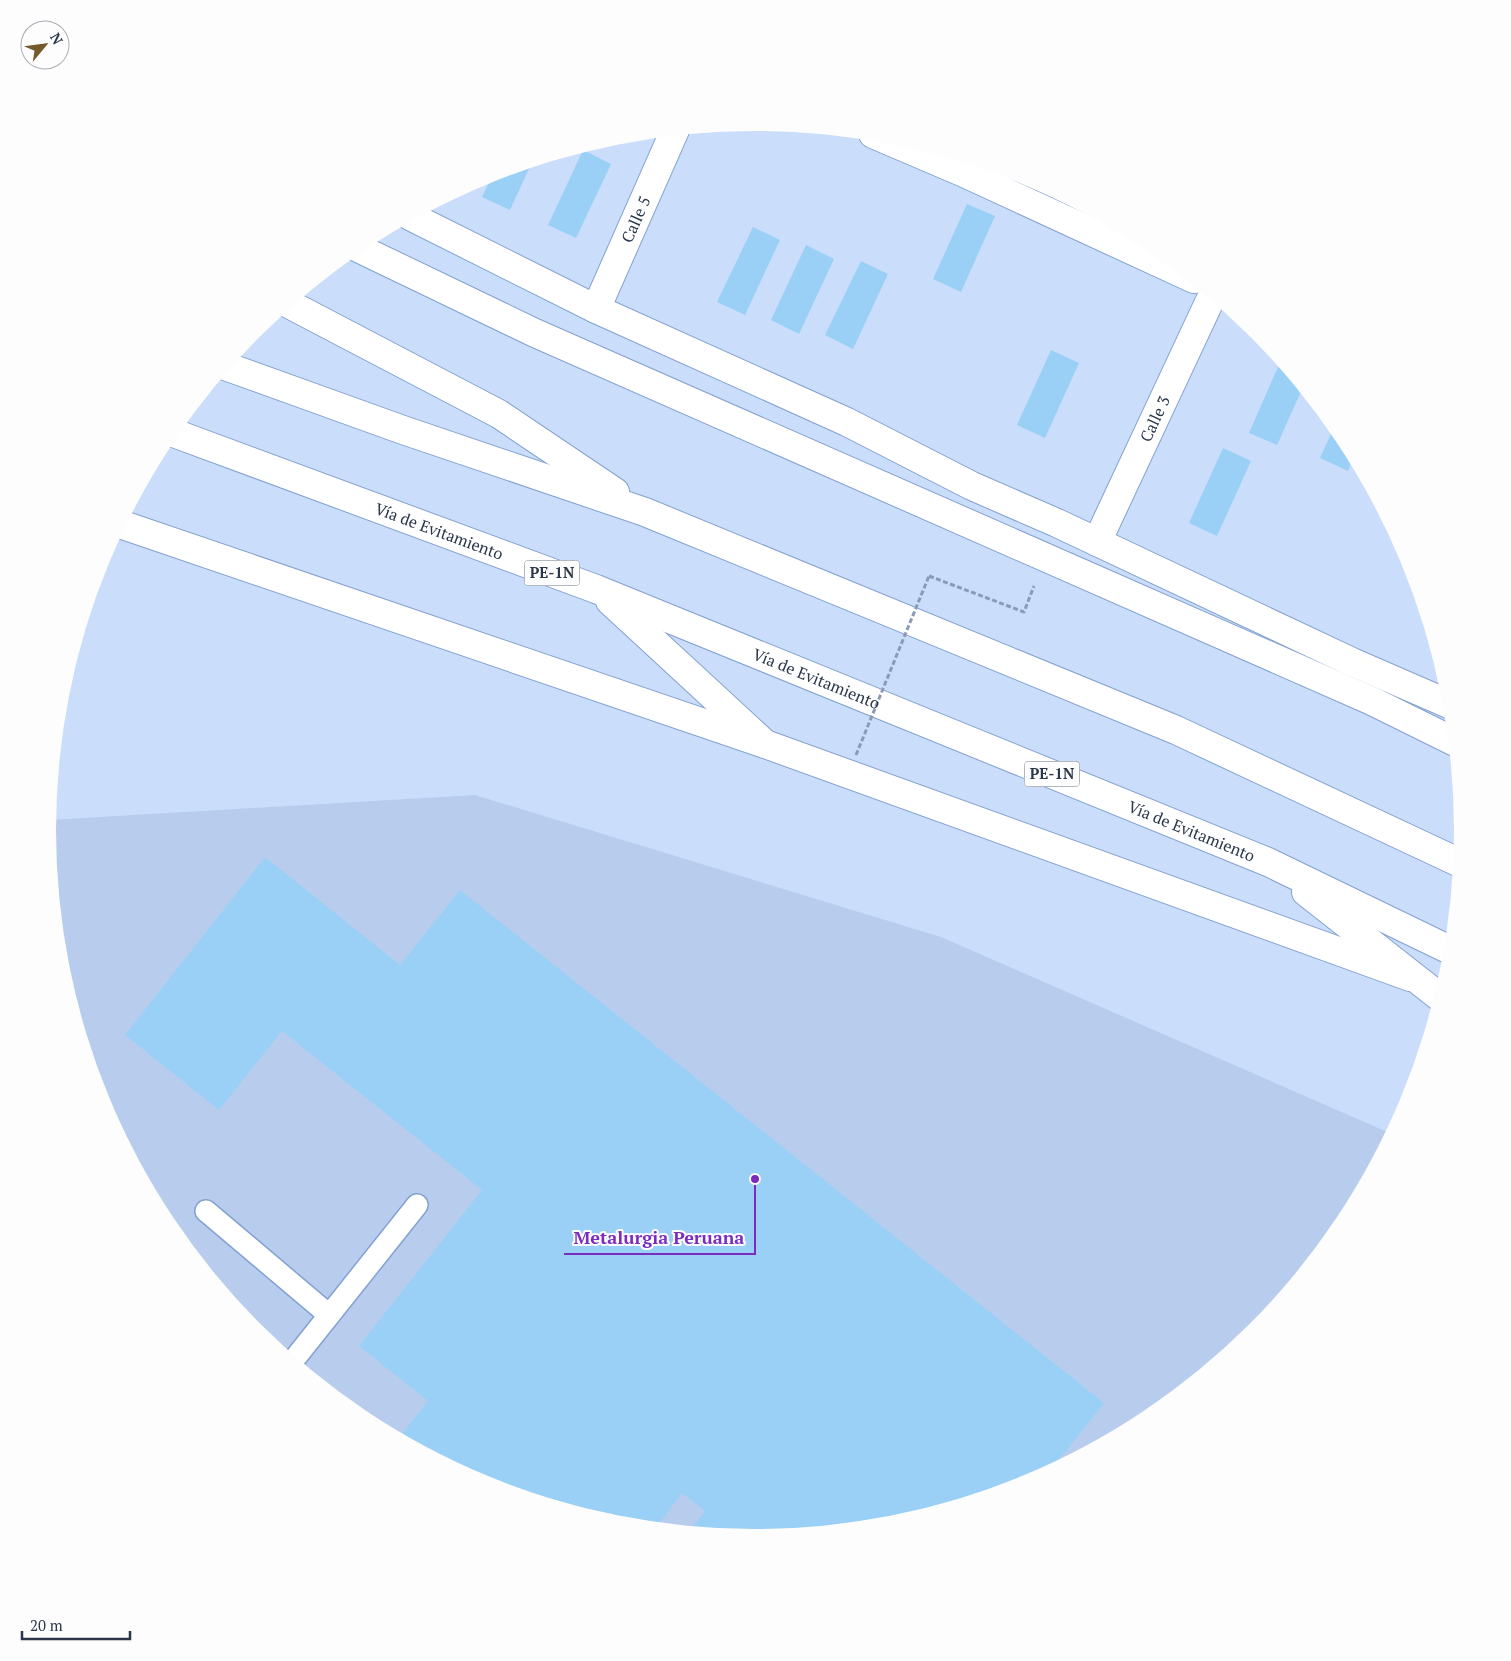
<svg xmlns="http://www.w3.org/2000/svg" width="1511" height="1661" font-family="'PT Serif',serif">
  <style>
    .built { fill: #b8cdee }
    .building { fill: #9ad0f5 }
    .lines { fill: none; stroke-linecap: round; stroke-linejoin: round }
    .lane-casing { stroke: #83a1d0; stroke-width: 24 }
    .street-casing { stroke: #83a1d0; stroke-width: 30 }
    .highway-casing { stroke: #83a1d0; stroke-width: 30 }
    .path { stroke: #8a9bb5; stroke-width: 3; stroke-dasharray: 5 2.5; stroke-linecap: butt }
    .lane { stroke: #fff; stroke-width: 21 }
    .street { stroke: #fff; stroke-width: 28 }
    .highway { stroke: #fff; stroke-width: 28 }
    .path-bridge { stroke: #8a9bb5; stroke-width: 3; stroke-dasharray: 5 2.5; stroke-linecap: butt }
    .labels { text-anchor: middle; stroke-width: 4; stroke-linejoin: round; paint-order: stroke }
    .shield { fill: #fdfdfd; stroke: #697280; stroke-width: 1 }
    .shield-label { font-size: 15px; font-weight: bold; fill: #2a374a }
    .street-label { font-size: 16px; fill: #2a374a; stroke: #fdfdfd }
    .leader { fill: none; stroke: #7b2cbf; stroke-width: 2 }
    .callout-dot { fill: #7b2cbf; stroke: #fdfdfd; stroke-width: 2 }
    .callout-label { font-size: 18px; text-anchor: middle; font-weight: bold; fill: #7b2cbf; stroke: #fdfdfd; stroke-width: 4; stroke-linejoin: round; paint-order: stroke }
  </style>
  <rect width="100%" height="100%" fill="#caddfb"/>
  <path class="built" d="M 475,795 L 941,937 L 1392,1134 L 1344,1224 L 1256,1331 L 1149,1419 L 1026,1485 L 893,1525 L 755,1538 L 617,1525 L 484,1484 L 362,1419 L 255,1331 L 167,1224 L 101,1101 L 61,968 L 48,830 L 49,820 Z"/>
  <path class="building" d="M 631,135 L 628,143 L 613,137 L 618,136 Z
    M 583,150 L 611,164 L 576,238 L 548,225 Z
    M 532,162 L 510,210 L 482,197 L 493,174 Z
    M 967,204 L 995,216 L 961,292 L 933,279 Z
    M 753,227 L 780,240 L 745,315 L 717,302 Z
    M 806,245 L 834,259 L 799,334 L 771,320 Z
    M 861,261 L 888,274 L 853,349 L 825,335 Z
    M 1051,350 L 1079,363 L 1045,438 L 1017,425 Z
    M 1281,360 L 1303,387 L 1277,445 L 1249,433 Z
    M 1335,425 L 1354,456 L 1348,471 L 1320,458 Z
    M 1223,448 L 1251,461 L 1217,536 L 1189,523 Z
    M 265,857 L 400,965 L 460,890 L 1104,1403 L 1049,1472 L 1026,1485 L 893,1525 L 755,1538 L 689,1532 L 705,1511 L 682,1493 L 655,1529 L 617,1525 L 484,1484 L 398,1439 L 428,1401 L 359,1346 L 482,1190 L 282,1031 L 219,1110 L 125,1035 Z"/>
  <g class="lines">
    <defs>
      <path id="lane" d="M 206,1211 L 329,1315
        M 292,1362 L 417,1205"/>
      <g id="street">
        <path d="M 873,134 L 962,172 L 1194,279"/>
        <path d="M 410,216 L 596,309 L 847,422 L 972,486 L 1057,523 L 1352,662 L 1451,705"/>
        <path d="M 356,247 L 535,333 L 1372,701 L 1455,742"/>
        <path id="s1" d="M 596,309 L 675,130"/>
        <path d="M 120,524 L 765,744 L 1410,977"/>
        <path id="s2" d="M 1097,542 L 1213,294"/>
      </g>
      <g id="highway">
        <path d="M 287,303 L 499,414 L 615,492"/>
        <path d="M 225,366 L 403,430 L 645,512 L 1176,730 L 1460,863"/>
        <path id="s3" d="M 171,432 L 596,589 L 1268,862 L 1452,951"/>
        <path d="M 610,601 L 765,744"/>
        <path d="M 1306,892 L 1441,998"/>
      </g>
    </defs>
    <use href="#lane" class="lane-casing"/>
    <use href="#street" class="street-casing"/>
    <use href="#highway" class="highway-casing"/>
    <path class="path" d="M 929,576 L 1024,612 L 1034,586"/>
    <use href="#lane" class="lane"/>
    <use href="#street" class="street"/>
    <use href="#highway" class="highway"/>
    <path class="path-bridge" d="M 856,755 L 929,576"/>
  </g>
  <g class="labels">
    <g class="shield">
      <rect x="524.5" y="560.5" width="55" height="25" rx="4"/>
      <rect x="1024.5" y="761.5" width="55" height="25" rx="4"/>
    </g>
    <g class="shield-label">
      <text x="552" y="578">PE-1N</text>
      <text x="1052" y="779">PE-1N</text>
    </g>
    <g class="street-label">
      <text dy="6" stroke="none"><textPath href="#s1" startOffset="98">Calle 5</textPath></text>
      <text dy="6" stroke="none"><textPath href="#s2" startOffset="136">Calle 3</textPath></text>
      <text dy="6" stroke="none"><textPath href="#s3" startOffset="286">Vía de Evitamiento</textPath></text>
      <text dy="6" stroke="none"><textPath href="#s3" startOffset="691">Vía de Evitamiento</textPath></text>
      <text dy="6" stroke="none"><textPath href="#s3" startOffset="1096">Vía de Evitamiento</textPath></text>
    </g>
  </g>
  <path d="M0 0H1511V1661H0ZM56 830a699 699 0 1 1 1398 0a699 699 0 1 1-1398 0Z" fill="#fdfdfd" fill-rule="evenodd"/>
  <path class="leader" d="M755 1179L755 1254H564"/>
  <circle class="callout-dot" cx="755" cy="1179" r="5"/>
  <g class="callout-label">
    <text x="659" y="1244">Metalurgia Peruana</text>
  </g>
  <g transform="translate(45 45) rotate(61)"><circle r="24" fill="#fdfdfd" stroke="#a9aeb5"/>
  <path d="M0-4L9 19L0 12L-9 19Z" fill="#74592b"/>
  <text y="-8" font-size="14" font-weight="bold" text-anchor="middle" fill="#2a374a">N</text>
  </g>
  <path d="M22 1631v8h108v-8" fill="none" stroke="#2a374a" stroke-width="2.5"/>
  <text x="30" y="1631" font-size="15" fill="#2a374a" stroke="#fdfdfd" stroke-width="4" paint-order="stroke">20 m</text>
</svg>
